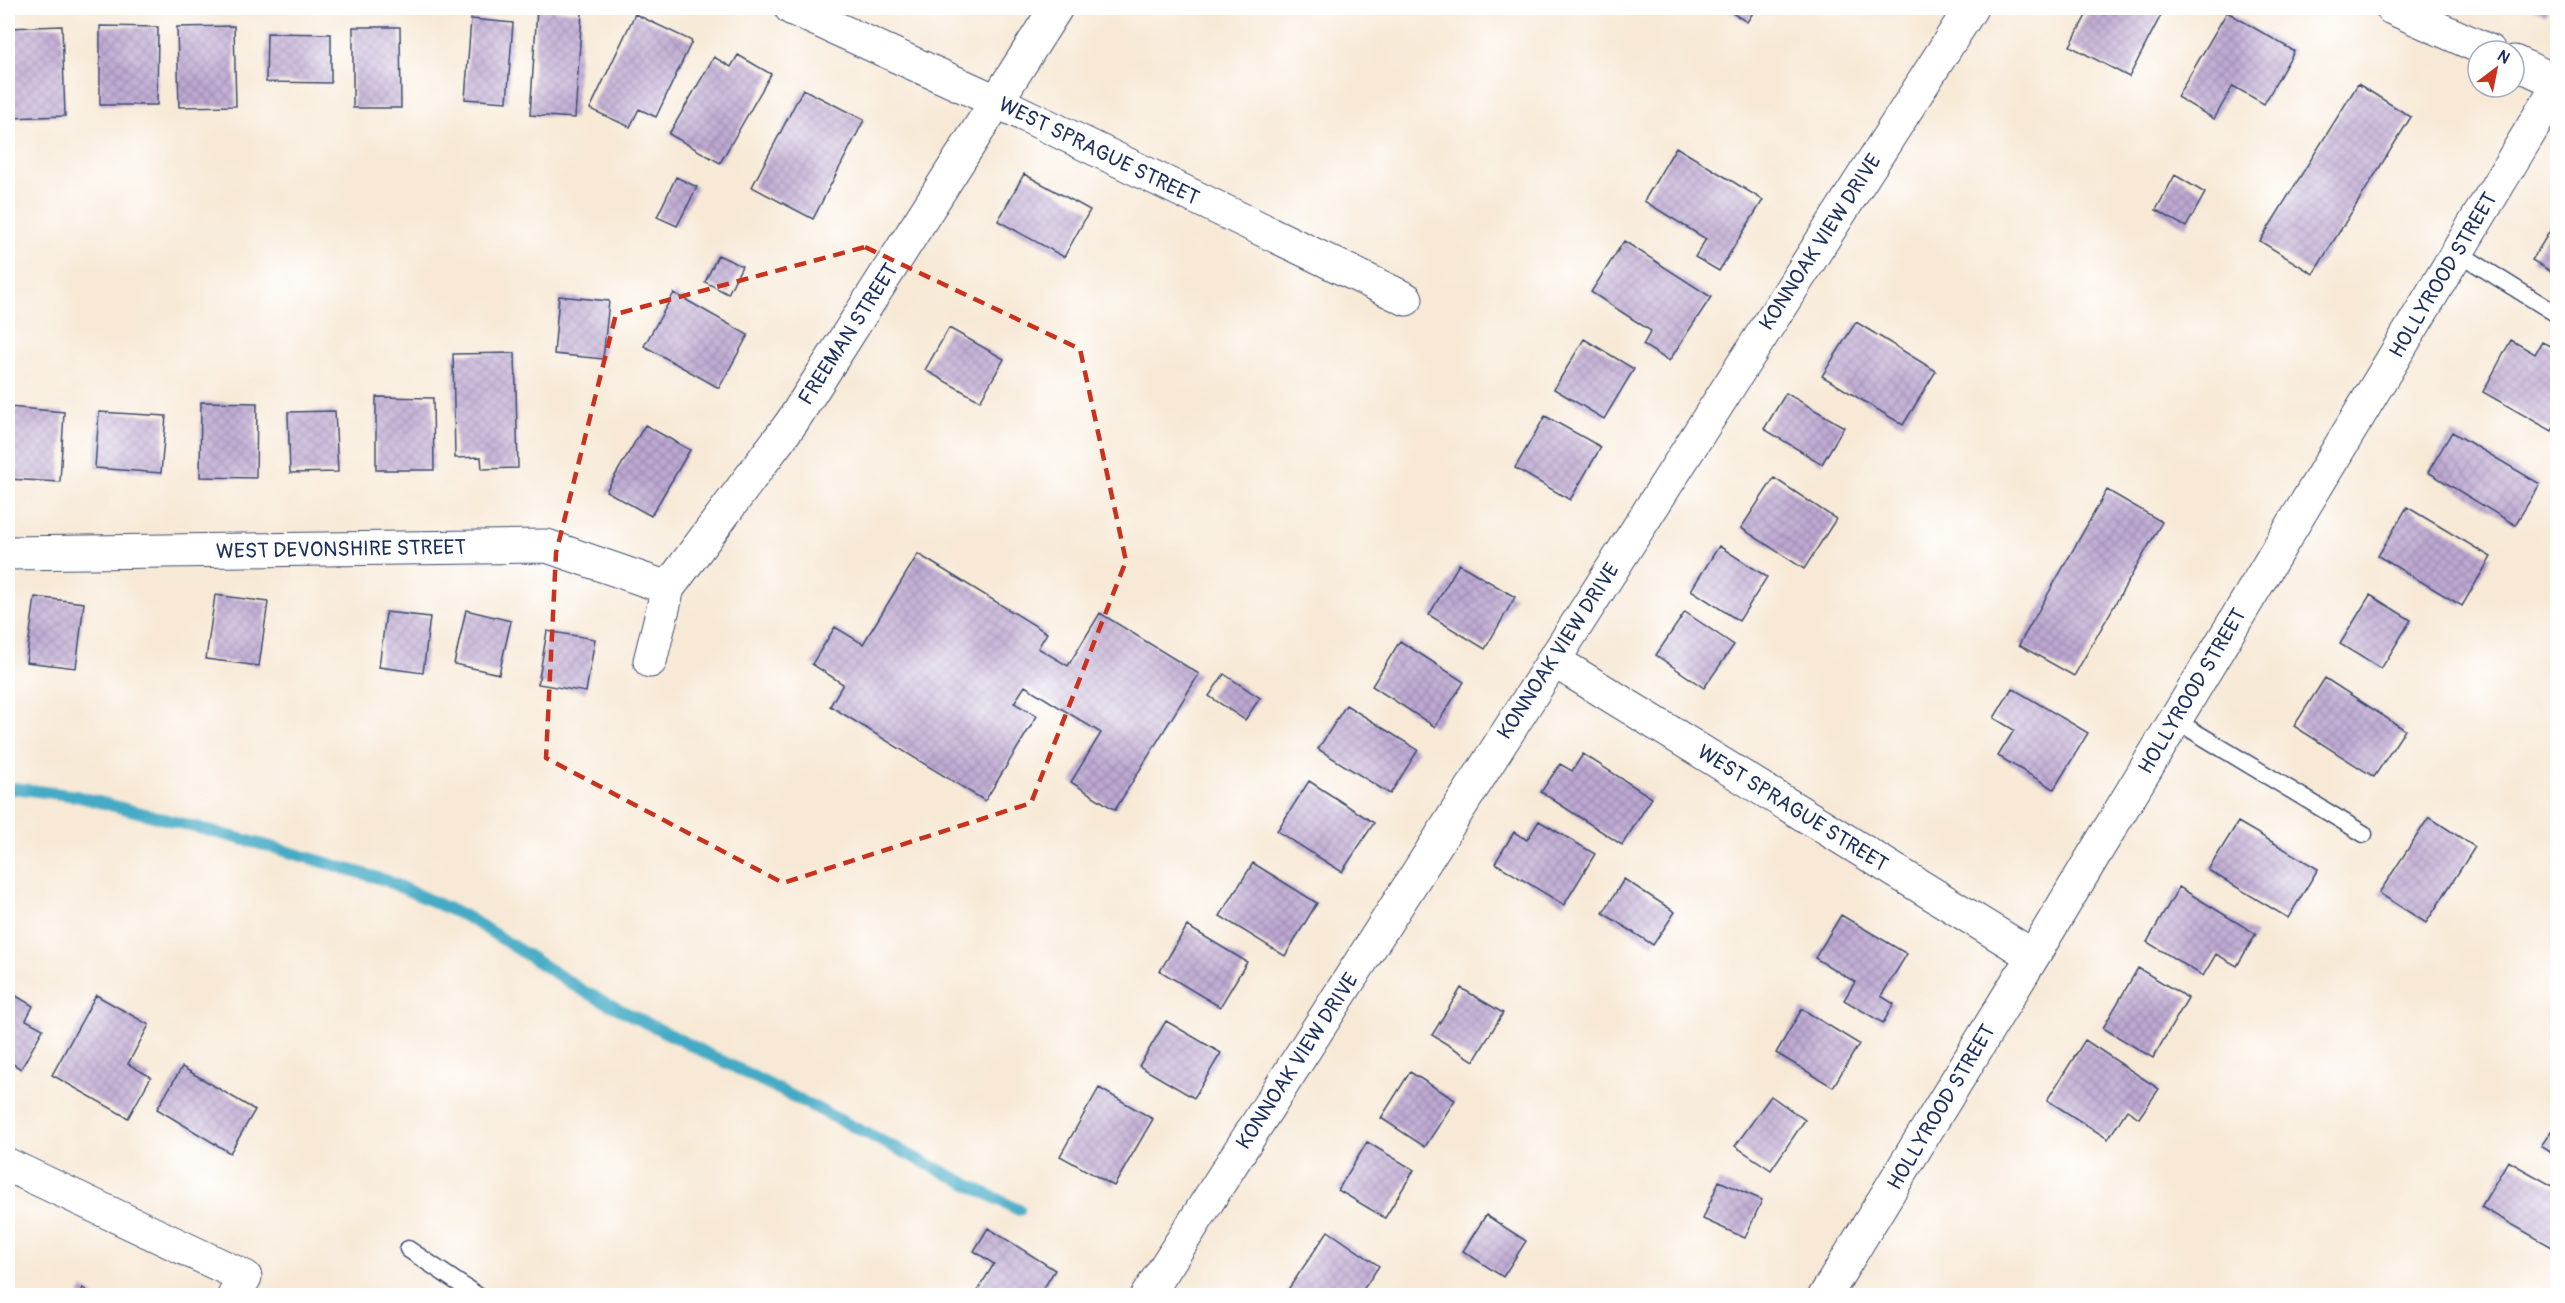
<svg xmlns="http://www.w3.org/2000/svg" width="2565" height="1303" font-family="Pangolin,sans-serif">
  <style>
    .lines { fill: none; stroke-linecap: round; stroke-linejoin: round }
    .stream { stroke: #45aac5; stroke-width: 12 }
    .building { fill: url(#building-cross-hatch) }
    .lane-casing { stroke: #3c4b70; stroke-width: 19 }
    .street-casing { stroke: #3c4b70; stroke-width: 35 }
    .secondary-casing { stroke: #3c4b70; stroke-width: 35 }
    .lane { stroke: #fff; stroke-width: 16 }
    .street { stroke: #fff; stroke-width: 33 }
    .secondary { stroke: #fff; stroke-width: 33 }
    .marked { fill: none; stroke: #c8321e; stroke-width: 4.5; stroke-dasharray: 12 8; stroke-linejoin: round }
    .labels { text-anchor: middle; stroke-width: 5; stroke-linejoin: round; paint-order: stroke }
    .street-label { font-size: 21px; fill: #1b2f5e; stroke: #fff }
  </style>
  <defs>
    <pattern id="building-cross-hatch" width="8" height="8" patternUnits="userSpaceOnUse" patternTransform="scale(1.5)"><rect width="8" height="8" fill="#bea9d2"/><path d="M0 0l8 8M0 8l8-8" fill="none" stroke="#9a8aae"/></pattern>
  </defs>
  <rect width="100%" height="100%" fill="#fff"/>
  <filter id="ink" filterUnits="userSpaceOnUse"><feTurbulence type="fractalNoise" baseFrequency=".0167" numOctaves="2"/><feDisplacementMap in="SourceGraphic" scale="12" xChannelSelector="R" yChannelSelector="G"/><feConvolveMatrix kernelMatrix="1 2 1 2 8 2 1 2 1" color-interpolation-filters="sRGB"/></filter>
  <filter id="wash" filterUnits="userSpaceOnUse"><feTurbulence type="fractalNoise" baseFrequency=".008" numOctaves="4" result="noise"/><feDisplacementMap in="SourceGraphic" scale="24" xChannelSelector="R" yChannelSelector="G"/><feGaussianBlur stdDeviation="1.35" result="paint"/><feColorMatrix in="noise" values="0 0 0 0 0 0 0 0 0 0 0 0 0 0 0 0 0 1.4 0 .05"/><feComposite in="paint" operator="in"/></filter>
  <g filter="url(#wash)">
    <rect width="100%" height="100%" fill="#f7e9d6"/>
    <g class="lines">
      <path class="stream" d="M 8,792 L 14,788 L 76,796 L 268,846 L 385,880 L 469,918 L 585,992 L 1019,1210"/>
    </g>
    <g id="blocks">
      <path class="building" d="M 1724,8 L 1756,8 L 1747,22 Z
        M 2090,8 L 2152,8 L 2162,13 L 2129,77 L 2070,46 Z
        M 2531,8 L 2548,8 L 2545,14 Z
        M 537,9 L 582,12 L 575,118 L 530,115 Z
        M 2227,12 L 2294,51 L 2264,104 L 2233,86 L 2214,119 L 2177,97 Z
        M 635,14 L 692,41 L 656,117 L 639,109 L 630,127 L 590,109 Z
        M 471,19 L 513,23 L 507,102 L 465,99 Z
        M 62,26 L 65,116 L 10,118 L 8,28 Z
        M 100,26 L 158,27 L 157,105 L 100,105 Z
        M 234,26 L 236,106 L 179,107 L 177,27 Z
        M 353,27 L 400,27 L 401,108 L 353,108 Z
        M 267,33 L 331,34 L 331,83 L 266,82 Z
        M 738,55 L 771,74 L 720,163 L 669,134 L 714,57 L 731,67 Z
        M 2358,84 L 2411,117 L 2313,274 L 2260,241 Z
        M 803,89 L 864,120 L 813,219 L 752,187 Z
        M 1676,147 L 1763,200 L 1719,271 L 1695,257 L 1706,239 L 1644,201 Z
        M 1024,174 L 1090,210 L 1064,257 L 998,221 Z
        M 2175,175 L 2205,193 L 2186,227 L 2156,210 Z
        M 676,177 L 697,187 L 677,226 L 657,217 Z
        M 2558,218 L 2558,276 L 2532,260 Z
        M 1624,241 L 1711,297 L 1669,361 L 1643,345 L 1651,331 L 1591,292 Z
        M 718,255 L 742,266 L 728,294 L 705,282 Z
        M 674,293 L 748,335 L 719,388 L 644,346 Z
        M 559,296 L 609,301 L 603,359 L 554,354 Z
        M 1856,322 L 1936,371 L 1903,425 L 1822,376 Z
        M 949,328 L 1004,359 L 980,401 L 925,370 Z
        M 1584,339 L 1634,369 L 1604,419 L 1554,389 Z
        M 2511,340 L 2535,354 L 2542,342 L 2558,350 L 2558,421 L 2552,431 L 2483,392 Z
        M 515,353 L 518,468 L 482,469 L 481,457 L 455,458 L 453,354 Z
        M 1786,393 L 1844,427 L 1822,464 L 1764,429 Z
        M 376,397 L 433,398 L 434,470 L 376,470 Z
        M 201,402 L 257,403 L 256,478 L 200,477 Z
        M 8,407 L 64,412 L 60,482 L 8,479 Z
        M 335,411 L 338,472 L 290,473 L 288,412 Z
        M 99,412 L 166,416 L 161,473 L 95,468 Z
        M 1545,416 L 1601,447 L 1570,500 L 1515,468 Z
        M 645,425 L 690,450 L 651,516 L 606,491 Z
        M 2452,432 L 2540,484 L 2515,525 L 2428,472 Z
        M 1774,478 L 1836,519 L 1804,569 L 1741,528 Z
        M 2107,490 L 2162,522 L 2074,676 L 2019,645 Z
        M 2407,507 L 2491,557 L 2462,606 L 2378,556 Z
        M 1719,546 L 1767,577 L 1739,621 L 1691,590 Z
        M 918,554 L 1047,633 L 1038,648 L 1068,666 L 1100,613 L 1199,674 L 1115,810 L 1071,782 L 1101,733 L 1025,686 L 1014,703 L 1037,716 L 985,801 L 830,706 L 843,684 L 812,664 L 835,627 L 863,644 Z
        M 1459,564 L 1515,597 L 1485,649 L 1429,615 Z
        M 215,595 L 268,602 L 259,666 L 206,659 Z
        M 2370,595 L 2411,620 L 2381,669 L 2340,644 Z
        M 35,597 L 84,603 L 76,668 L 26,662 Z
        M 466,610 L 511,621 L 499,674 L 454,664 Z
        M 386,612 L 430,617 L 423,673 L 379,667 Z
        M 1685,612 L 1734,645 L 1704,688 L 1656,655 Z
        M 547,631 L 595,639 L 586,692 L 538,684 Z
        M 1400,641 L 1464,682 L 1435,727 L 1372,686 Z
        M 1224,674 L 1260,698 L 1245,720 L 1209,696 Z
        M 2325,678 L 2405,730 L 2374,777 L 2294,726 Z
        M 2012,688 L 2088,733 L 2054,789 L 1998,756 L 2014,730 L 1994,718 Z
        M 1346,705 L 1418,750 L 1390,794 L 1318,749 Z
        M 1583,754 L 1652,798 L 1622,845 L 1541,792 L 1560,764 L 1572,771 Z
        M 1309,781 L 1374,823 L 1342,872 L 1277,831 Z
        M 2429,817 L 2475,847 L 2426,923 L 2379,893 Z
        M 1539,821 L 1595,854 L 1564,905 L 1495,863 L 1514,832 L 1527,840 Z
        M 2238,822 L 2318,869 L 2288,918 L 2208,870 Z
        M 1253,863 L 1317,903 L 1285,956 L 1220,916 Z
        M 1624,879 L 1675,912 L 1653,945 L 1603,913 Z
        M 2179,887 L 2256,934 L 2237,966 L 2216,954 L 2203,976 L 2147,942 Z
        M 1841,915 L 1907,954 L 1881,996 L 1894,1004 L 1883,1023 L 1844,1000 L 1855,982 L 1815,958 Z
        M 1187,926 L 1247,962 L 1220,1007 L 1160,971 Z
        M 2138,968 L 2188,998 L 2153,1058 L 2103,1028 Z
        M 1461,988 L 1503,1013 L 1474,1061 L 1432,1035 Z
        M 8,991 L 33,1006 L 26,1020 L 43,1029 L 21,1069 L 8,1061 Z
        M 96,995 L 149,1025 L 128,1064 L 151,1077 L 128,1118 L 52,1075 Z
        M 1802,1009 L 1859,1044 L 1833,1087 L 1776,1053 Z
        M 1166,1021 L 1221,1053 L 1194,1098 L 1139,1066 Z
        M 2085,1040 L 2159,1089 L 2139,1118 L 2127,1110 L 2108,1139 L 2047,1100 Z
        M 182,1067 L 255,1110 L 230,1153 L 157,1109 Z
        M 1410,1072 L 1455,1100 L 1425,1147 L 1381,1118 Z
        M 1099,1088 L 1153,1119 L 1114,1186 L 1060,1156 Z
        M 1771,1096 L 1805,1120 L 1771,1170 L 1735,1146 Z
        M 2558,1121 L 2558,1157 L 2541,1146 Z
        M 1367,1142 L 1414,1170 L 1385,1218 L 1338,1190 Z
        M 2508,1161 L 2558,1189 L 2558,1237 L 2552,1247 L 2481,1207 Z
        M 1719,1181 L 1762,1200 L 1745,1238 L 1703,1219 Z
        M 1486,1215 L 1526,1241 L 1503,1277 L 1463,1251 Z
        M 988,1228 L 1055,1270 L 1039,1296 L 984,1296 L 977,1291 L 994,1264 L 974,1251 Z
        M 1328,1231 L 1379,1266 L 1359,1296 L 1294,1296 L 1287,1291 Z
        M 83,1288 L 95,1296 L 79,1296 Z"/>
    </g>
  </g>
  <g filter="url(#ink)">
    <use href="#blocks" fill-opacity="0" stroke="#3c4b70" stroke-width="1.5"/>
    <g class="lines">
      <defs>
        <path id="lane" d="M 2457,252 L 2558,315
          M 2175,720 L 2364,834
          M 408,1249 L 478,1296"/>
        <path id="street" d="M 791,8 L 998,102 L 1406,299
          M 8,553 L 547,546 L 668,588
          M 1553,660 L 2033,956
          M 650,661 L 668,588 L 792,422 L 1056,8
          M 8,1165 L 245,1277 L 234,1296
          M 1147,1296 L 1971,8
          M 1825,1296 L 2033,956 L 2558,85"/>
        <path id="secondary" d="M 2392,8 L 2489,51
          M 2514,62 L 2558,82"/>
      </defs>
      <use href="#lane" class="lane-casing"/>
      <use href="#street" class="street-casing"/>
      <use href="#secondary" class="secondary-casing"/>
      <use href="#lane" class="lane"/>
      <use href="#street" class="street"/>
      <use href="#secondary" class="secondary"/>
    </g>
  </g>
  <path class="marked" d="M 865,247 L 1080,349 L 1126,561 L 1031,803 L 783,883 L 546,758 L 556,553 L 616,314 Z"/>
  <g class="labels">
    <g class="street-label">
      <text transform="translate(1099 151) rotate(26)" y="7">WEST SPRAGUE STREET</text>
      <text transform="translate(1820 242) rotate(-57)" y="7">KONNOAK VIEW DRIVE</text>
      <text transform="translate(2443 275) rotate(-59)" y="7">HOLLYROOD STREET</text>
      <text transform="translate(848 334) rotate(-57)" y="7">FREEMAN STREET</text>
      <text transform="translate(341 549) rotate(-1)" y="7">WEST DEVONSHIRE STREET</text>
      <text transform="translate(1558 651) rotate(-57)" y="7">KONNOAK VIEW DRIVE</text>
      <text transform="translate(2192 691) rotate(-59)" y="7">HOLLYROOD STREET</text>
      <text transform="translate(1793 808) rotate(32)" y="7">WEST SPRAGUE STREET</text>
      <text transform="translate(1297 1061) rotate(-57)" y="7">KONNOAK VIEW DRIVE</text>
      <text transform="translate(1941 1107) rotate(-59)" y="7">HOLLYROOD STREET</text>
    </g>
  </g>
  <rect width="2565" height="1303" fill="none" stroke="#fff" stroke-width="30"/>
  <g transform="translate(2496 69) rotate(32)"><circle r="28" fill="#ffffff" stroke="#a4acbf" stroke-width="1.5"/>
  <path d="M0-4.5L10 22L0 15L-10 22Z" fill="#c8321e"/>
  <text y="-9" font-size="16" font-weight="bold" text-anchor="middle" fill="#1b2f5e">N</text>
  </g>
</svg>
